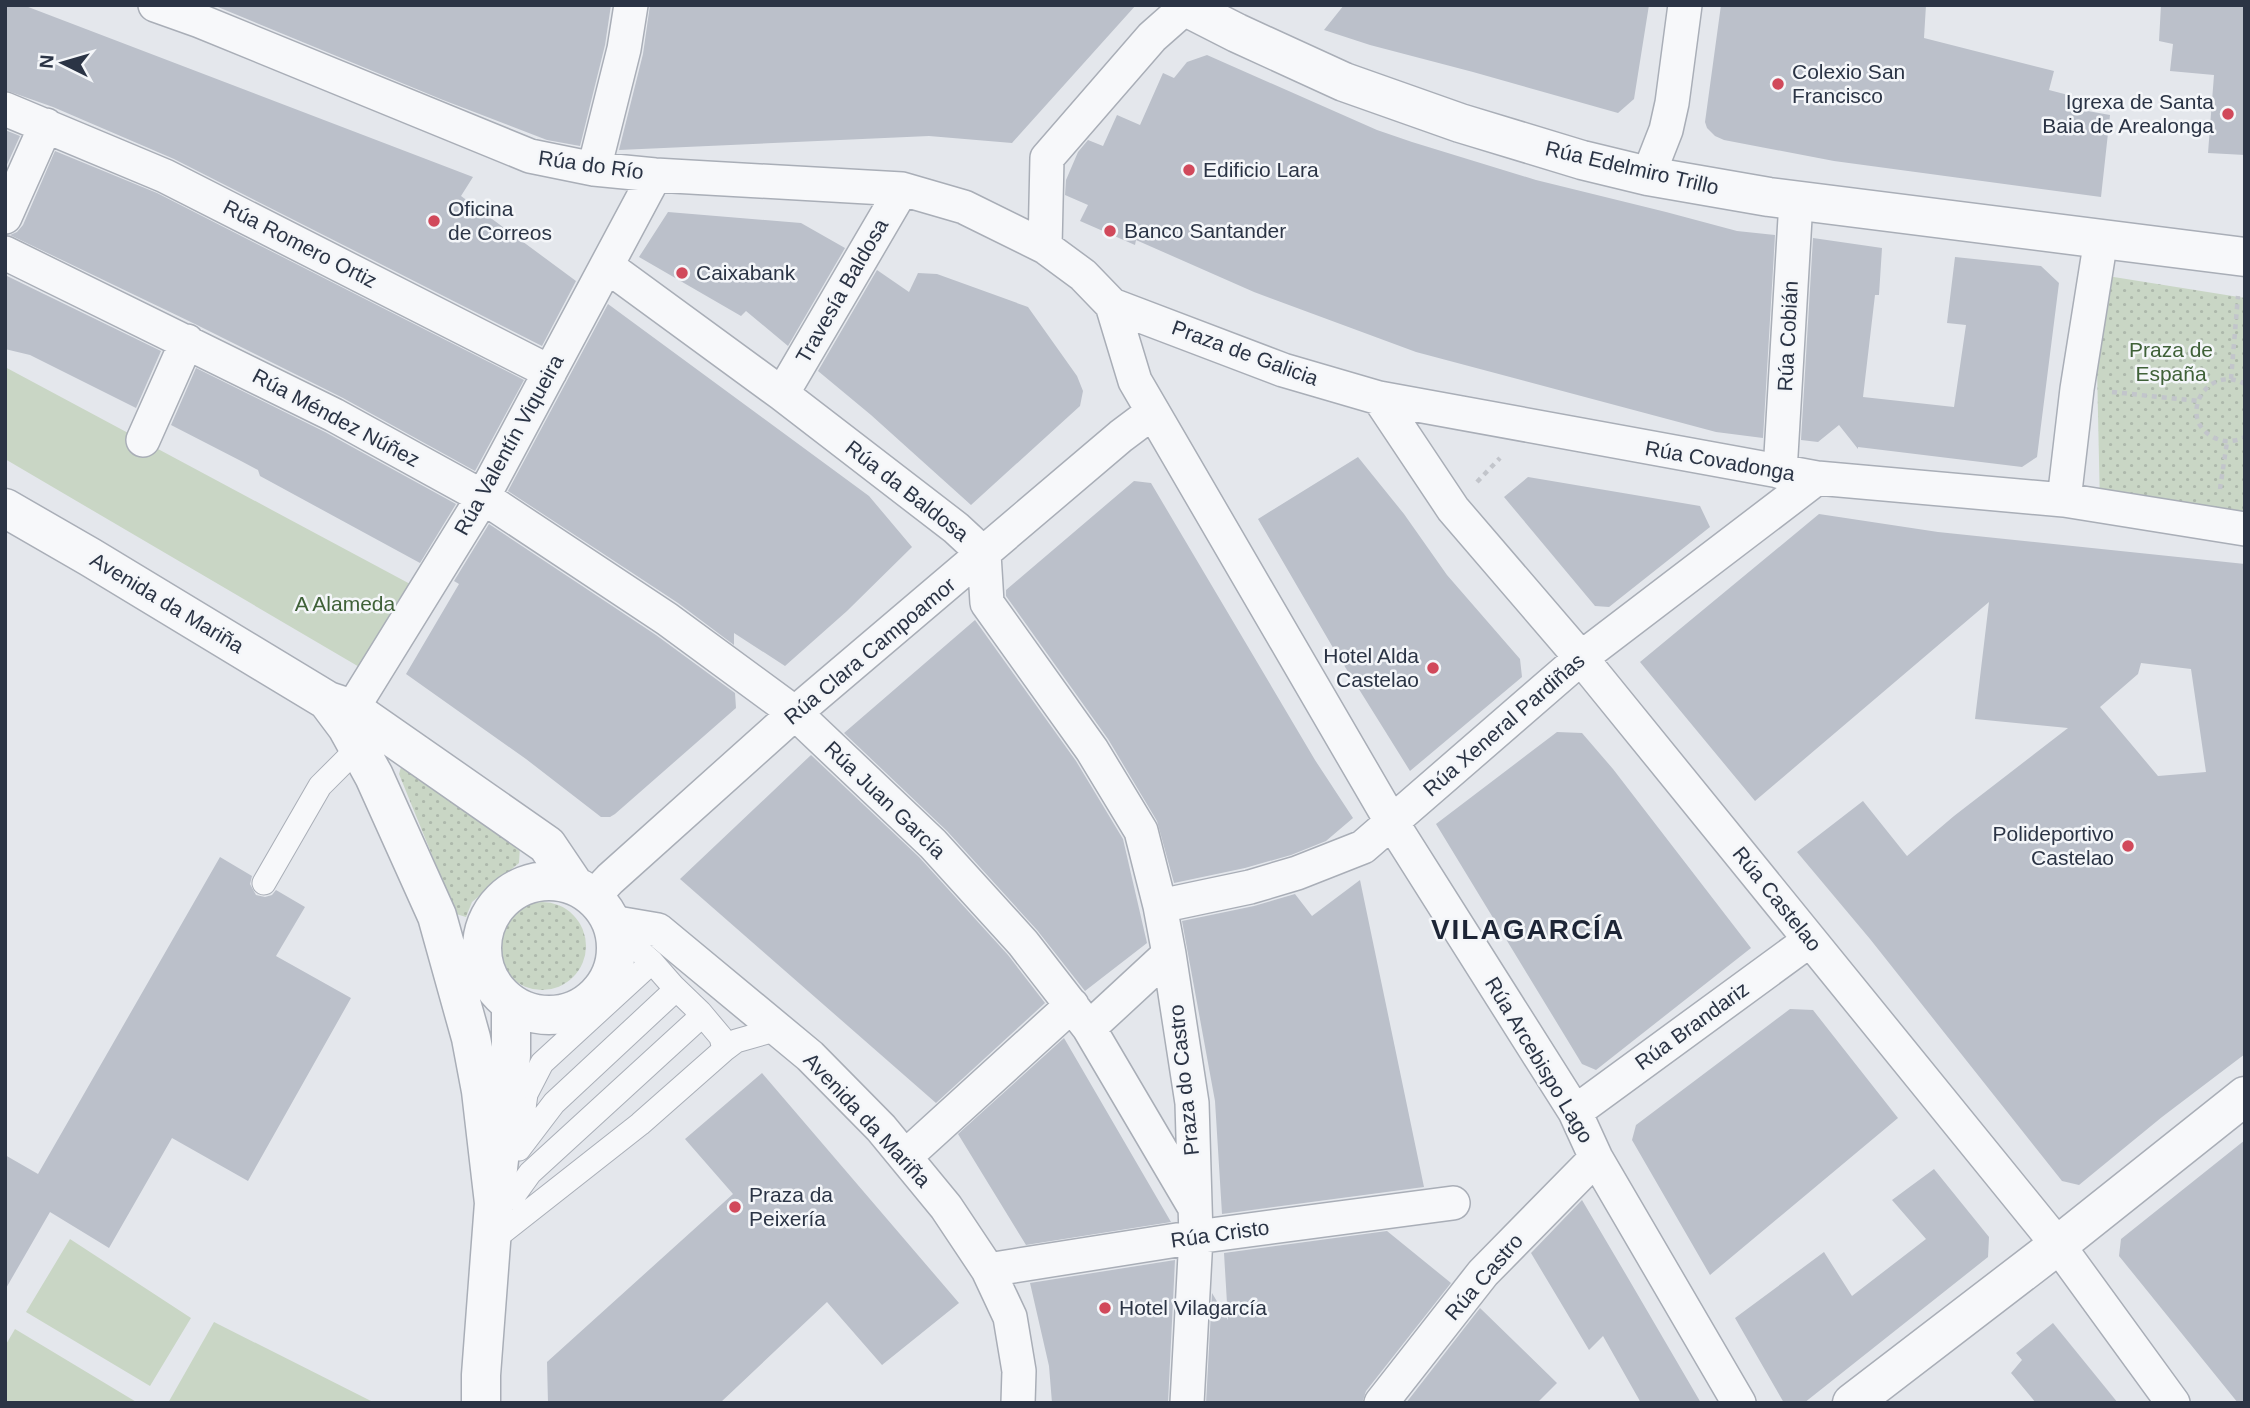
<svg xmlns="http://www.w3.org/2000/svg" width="2250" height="1408" font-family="Helvetica,sans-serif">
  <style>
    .grass { fill: url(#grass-dots) }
    .garden { fill: #c9d6c5 }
    .building { fill: #bbc0ca; fill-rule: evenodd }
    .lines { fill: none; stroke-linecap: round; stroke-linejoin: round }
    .service-casing { stroke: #a9aeb7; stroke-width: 25 }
    .pedestrian-casing { stroke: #a9aeb7; stroke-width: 36 }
    .minor-casing { stroke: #a9aeb7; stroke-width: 41 }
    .tertiary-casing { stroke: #a9aeb7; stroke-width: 41 }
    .path { stroke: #c2c5cb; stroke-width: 4.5; stroke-dasharray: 5 5; stroke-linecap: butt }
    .service { stroke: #f7f8fa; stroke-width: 23 }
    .pedestrian { stroke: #f7f8fa; stroke-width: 33 }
    .minor { stroke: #f7f8fa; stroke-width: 38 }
    .tertiary { stroke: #f7f8fa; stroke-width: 38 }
    .poi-dot { fill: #d1495b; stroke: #f4f6f9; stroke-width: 2.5 }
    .labels { text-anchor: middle; stroke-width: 5; stroke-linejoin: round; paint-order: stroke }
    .poi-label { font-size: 21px; fill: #2b3445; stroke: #f4f6f9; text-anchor: start }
    .street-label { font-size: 21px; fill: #2b3445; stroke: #f4f6f9 }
    .park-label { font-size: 21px; fill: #3f6138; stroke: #f4f6f9 }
    .district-label { font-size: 28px; font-weight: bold; letter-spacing: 2px; fill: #1d2536; stroke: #f4f6f9 }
  </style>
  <defs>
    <pattern id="grass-dots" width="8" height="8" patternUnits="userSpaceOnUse" patternTransform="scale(1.75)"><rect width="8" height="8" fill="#c9d6c5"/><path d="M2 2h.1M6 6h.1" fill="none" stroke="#adb8ab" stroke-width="1.8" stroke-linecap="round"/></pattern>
  </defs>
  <rect width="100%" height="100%" fill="#e4e7ec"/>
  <path class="grass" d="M 2095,274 L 2245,298 L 2245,522 L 2100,507 Z
    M 401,767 L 520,847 L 519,863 L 472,902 L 466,917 L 456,914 L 399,774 Z
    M498 946a44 44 0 1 1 88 0a44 44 0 1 1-88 0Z"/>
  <path class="garden" d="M 5,367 L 412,585 L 361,668 L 5,459 Z
    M 70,1239 L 191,1318 L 150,1386 L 26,1312 Z
    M 214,1322 L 375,1403 L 168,1403 Z
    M 15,1329 L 138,1403 L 5,1403 L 5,1346 Z"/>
  <path class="building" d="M 5,5 L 23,5 L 473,177 L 461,196 L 576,281 L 542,346 L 174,159 L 53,107 L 5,90 Z
    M 213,5 L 611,5 L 605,45 L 580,146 L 547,140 L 443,100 Z
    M 650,5 L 1136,5 L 1012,143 L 929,136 L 619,150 L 643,54 Z
    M 1344,5 L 1649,5 L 1634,99 L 1618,113 L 1473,72 L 1370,45 L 1324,30 Z
    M 1721,5 L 1926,5 L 1924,38 L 2054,71 L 2049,90 L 2072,96 L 2071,108 L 2110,115 L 2101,197 L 1834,161 L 1724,140 L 1715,136 L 1707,128 L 1705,122 Z
    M 2161,5 L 2245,5 L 2245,155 L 2208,153 L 2214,75 L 2170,71 L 2173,44 L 2159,41 Z
    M 1207,55 L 1377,130 L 1412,142 L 1536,180 L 1666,212 L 1737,231 L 1775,235 L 1763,438 L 1716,432 L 1416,352 L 1254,292 L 1136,240 L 1135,245 L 1080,221 L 1088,205 L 1065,195 L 1066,180 L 1078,152 L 1088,140 L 1103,146 L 1117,115 L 1140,125 L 1163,73 L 1174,78 L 1187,62 Z
    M 5,130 L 20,136 L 5,169 Z
    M 55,151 L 157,193 L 524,380 L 475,471 L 343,398 L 195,324 L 10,235 L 17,232 L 23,225 Z
    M 668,212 L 801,223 L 845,248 L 788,346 L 746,311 L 741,316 L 639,257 Z
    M 1813,238 L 1882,248 L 1879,295 L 1875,295 L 1863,397 L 1954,407 L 1966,325 L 1947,323 L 1955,257 L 2041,266 L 2059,283 L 2037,457 L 2022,467 L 1858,447 L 1858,449 L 1839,425 L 1818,442 L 1801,440 Z
    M 877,270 L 909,292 L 918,273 L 937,274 L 1028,307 L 1077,376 L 1083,391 L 1080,406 L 971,505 L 871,415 L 818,371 Z
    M 5,275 L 161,351 L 136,408 L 30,355 L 5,349 Z
    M 608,304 L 869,496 L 912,547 L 847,611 L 785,666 L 734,633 L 734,645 L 678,603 L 508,491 Z
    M 196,368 L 325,432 L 456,504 L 420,563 L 260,476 L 258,470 L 241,461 L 171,425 Z
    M 1358,457 L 1404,514 L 1447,575 L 1520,659 L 1522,677 L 1410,771 L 1332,646 L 1258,519 Z
    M 1528,477 L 1700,506 L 1710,527 L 1609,607 L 1595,606 L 1504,497 Z
    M 1134,481 L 1151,483 L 1315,760 L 1353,818 L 1326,841 L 1291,855 L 1245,868 L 1174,883 L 1157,821 L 1108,739 L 1006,596 L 1006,590 Z
    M 1819,514 L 1938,532 L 2245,564 L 2245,1054 L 2162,1117 L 2079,1185 L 2062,1181 L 1870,939 L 1797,852 L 1863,801 L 1907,856 L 1954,816 L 2068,728 L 1975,719 L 1989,602 L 1755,801 L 1640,662 ZM 2141,663 L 2191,669 L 2206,772 L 2158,776 L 2100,707 L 2138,674 Z
    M 489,524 L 656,635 L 735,693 L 736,708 L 615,814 L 610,817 L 601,817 L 526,759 L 406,674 L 459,584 L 454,581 Z
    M 975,620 L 1076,761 L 1123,839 L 1147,943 L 1085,991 L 1037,930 L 947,831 L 844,733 Z
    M 1557,732 L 1582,733 L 1613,769 L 1751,948 L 1596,1070 L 1582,1064 L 1436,824 Z
    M 811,755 L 919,857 L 1008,955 L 1045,1003 L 936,1103 L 680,879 Z
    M 220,857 L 252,876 L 250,884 L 256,895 L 265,897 L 272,895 L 276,890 L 305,907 L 276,956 L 351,998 L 248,1181 L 172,1138 L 109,1248 L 50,1212 L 5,1290 L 5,1155 L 38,1174 Z
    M 1360,880 L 1424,1187 L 1222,1214 L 1215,1101 L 1182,921 L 1254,906 L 1295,894 L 1312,916 Z
    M 1790,1009 L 1813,1010 L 1898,1118 L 1710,1275 L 1632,1140 L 1636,1125 Z
    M 1064,1038 L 1171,1222 L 1026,1245 L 958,1134 Z
    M 762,1073 L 959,1303 L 882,1365 L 827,1302 L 720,1403 L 548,1403 L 547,1362 L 733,1194 L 685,1139 Z
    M 2245,1140 L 2245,1403 L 2238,1403 L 2119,1256 L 2121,1239 Z
    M 1934,1169 L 1989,1237 L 1988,1257 L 1804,1403 L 1784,1403 L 1735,1318 L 1824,1252 L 1852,1296 L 1926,1239 L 1892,1200 Z
    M 1582,1200 L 1628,1278 L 1701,1403 L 1641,1403 L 1603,1336 L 1589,1350 L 1531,1253 Z
    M 1387,1231 L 1451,1283 L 1366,1391 L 1362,1403 L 1206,1403 L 1212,1293 L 1228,1320 L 1224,1253 Z
    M 1175,1260 L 1168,1403 L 1052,1403 L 1049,1366 L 1030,1283 Z
    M 1480,1308 L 1557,1383 L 1537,1403 L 1406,1403 Z
    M 2053,1323 L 2118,1403 L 2036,1403 L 2011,1373 L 2022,1360 L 2016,1353 Z"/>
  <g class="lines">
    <defs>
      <path id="service" d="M 264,883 L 320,786 L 359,747
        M 700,1012 L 721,1037 L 724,1050
        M 522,1123 L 526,1094 L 542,1063 L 652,962 L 613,928
        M 519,1149 L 554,1103 L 670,995 L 673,986 L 652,962
        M 512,1198 L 530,1173 L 695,1022 L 700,1012 L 673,986
        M 504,1231 L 640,1124 L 724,1050 L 736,1041 L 778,1029"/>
      <path id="pedestrian" d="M 155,5 L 200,21 L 530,156 L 594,169 L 655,175 L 902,189 L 964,207 L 1045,247 L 1083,275 L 1112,305 L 1135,381 L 1391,821 L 1575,1112 L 1596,1158 L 1739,1403
        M 5,109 L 165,176 L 550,372
        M 594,169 L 624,49 L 631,5
        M 1648,176 L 1666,130 L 1672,103 L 1685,5
        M 5,217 L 46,125
        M 1045,247 L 1047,158 L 1152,37 L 1186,7
        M 5,253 L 334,415 L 483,497 L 667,619 L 795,713 L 933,844 L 1023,943 L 1089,1028 L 1195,1208
        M 607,266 L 782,394 L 956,528 L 984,554 L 987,603 L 1092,750 L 1141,831 L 1160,906 L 1169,954 L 1192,1103 L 1196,1237 L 1187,1403
        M 1112,305 L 1283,370 L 1379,398 L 1817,478 L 2064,500 L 2245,529
        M 782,394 L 902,189
        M 1379,398 L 1453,509 L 1581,658 L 2058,1245 L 2173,1403
        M 143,440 L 187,341
        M 1780,472 L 1796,201
        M 2064,500 L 2077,389 L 2101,239
        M 352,709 L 483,497 L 655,175
        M 593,897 L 610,879 L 795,713 L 1121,436 L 1153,412
        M 1160,906 L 1250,887 L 1297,873 L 1363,847 L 1581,658 L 1817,478
        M 611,922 L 658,930 L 810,1056 L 881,1128 L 946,1207 L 988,1270 L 1010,1317 L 1019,1371 L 1018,1403
        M 1089,1028 L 1169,954
        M 1575,1112 L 1810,940
        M 905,1157 L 1072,1005
        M 988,1270 L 1196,1237 L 1453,1203
        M 1381,1403 L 1483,1273 L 1596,1158"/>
      <path id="minor" d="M 1188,5 L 1186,7 L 1237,33 L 1344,82 L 1460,123 L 1582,160 L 1648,176 L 1769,197 L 2245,257
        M 1852,1403 L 2058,1245 L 2245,1096"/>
      <path id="tertiary" d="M 5,508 L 90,557 L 328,701 L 352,709 L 547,845 L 574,885
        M 329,703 L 347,727 L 374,776 L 437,916 L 471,1038 L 481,1091 L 494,1203
        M482 948a67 67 0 1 1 134 0a67 67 0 1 1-134 0Z
        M 481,1403 L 481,1375 L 494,1203 L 511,1056 L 511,1005"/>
    </defs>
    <use href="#service" class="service-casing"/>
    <use href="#pedestrian" class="pedestrian-casing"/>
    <use href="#minor" class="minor-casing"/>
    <use href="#tertiary" class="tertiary-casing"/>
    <path class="path" d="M 2231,379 L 2238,296
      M 2245,384 C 2207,363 2176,418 2213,437 C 2224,443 2234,442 2245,437
      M 2112,392 L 2198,401
      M 1477,482 L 1500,458
      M 2220,489 L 2227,442"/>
    <use href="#service" class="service"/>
    <use href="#pedestrian" class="pedestrian"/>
    <use href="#minor" class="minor"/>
    <use href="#tertiary" class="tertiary"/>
  </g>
  <g class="poi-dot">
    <circle cx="1778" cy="84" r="7"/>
    <circle cx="2228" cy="114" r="7"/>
    <circle cx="1189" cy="170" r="7"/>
    <circle cx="434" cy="221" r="7"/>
    <circle cx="1110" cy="231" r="7"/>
    <circle cx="682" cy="273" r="7"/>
    <circle cx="1433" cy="668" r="7"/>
    <circle cx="2128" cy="846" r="7"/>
    <circle cx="735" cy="1207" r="7"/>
    <circle cx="1105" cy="1308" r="7"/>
  </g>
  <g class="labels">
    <g class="poi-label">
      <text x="1792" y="79">Colexio San<tspan x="1792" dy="24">Francisco</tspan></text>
      <text x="2214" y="109" text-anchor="end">Igrexa de Santa<tspan x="2214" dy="24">Baia de Arealonga</tspan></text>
      <text x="1203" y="177">Edificio Lara</text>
      <text x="448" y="216">Oficina<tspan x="448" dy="24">de Correos</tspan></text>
      <text x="1124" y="238">Banco Santander</text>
      <text x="696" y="280">Caixabank</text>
      <text x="1419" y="663" text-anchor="end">Hotel Alda<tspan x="1419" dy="24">Castelao</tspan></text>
      <text x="2114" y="841" text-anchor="end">Polideportivo<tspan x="2114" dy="24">Castelao</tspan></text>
      <text x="749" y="1202">Praza da<tspan x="749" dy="24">Peixería</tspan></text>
      <text x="1119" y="1315">Hotel Vilagarcía</text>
    </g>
    <g class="street-label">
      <text transform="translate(591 165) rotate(8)" y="7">Rúa do Río</text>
      <text transform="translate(1632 168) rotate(13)" y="7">Rúa Edelmiro Trillo</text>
      <text transform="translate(300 244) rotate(27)" y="7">Rúa Romero Ortiz</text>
      <text transform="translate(842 291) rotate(-60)" y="7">Travesía Baldosa</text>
      <text transform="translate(1788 336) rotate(-87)" y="7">Rúa Cobián</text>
      <text transform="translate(1245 353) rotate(20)" y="7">Praza de Galicia</text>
      <text transform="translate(336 418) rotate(28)" y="7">Rúa Méndez Núñez</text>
      <text transform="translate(509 445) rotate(-61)" y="7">Rúa Valentín Viqueira</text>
      <text transform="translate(1720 461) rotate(10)" y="7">Rúa Covadonga</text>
      <text transform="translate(907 491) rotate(38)" y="7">Rúa da Baldosa</text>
      <text transform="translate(167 603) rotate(31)" y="7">Avenida da Mariña</text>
      <text transform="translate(870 651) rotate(-40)" y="7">Rúa Clara Campoamor</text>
      <text transform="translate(1504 725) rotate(-41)" y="7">Rúa Xeneral Pardiñas</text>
      <text transform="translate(885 800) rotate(44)" y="7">Rúa Juan García</text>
      <text transform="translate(1777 899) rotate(51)" y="7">Rúa Castelao</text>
      <text transform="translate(1692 1026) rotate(-36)" y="7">Rúa Brandariz</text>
      <text transform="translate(1539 1060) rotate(59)" y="7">Rúa Arcebispo Lago</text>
      <text transform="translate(1184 1080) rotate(-96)" y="7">Praza do Castro</text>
      <text transform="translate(867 1120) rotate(47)" y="7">Avenida da Mariña</text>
      <text transform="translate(1220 1234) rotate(-8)" y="7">Rúa Cristo</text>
      <text transform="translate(1484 1277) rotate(-49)" y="7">Rúa Castro</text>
    </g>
    <g class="park-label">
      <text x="2171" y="357">Praza de<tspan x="2171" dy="24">España</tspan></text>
      <text x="345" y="611">A Alameda</text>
    </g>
    <g class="district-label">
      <text x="1528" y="939">VILAGARCÍA</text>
    </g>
  </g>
  <rect width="2250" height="1408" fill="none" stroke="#2b3445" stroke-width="14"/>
  <g transform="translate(63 63) rotate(275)" stroke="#f4f6f9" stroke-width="5" paint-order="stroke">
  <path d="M0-5L12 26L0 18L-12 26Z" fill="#2b3445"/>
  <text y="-10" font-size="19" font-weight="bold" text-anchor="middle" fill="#2b3445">N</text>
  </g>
</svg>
